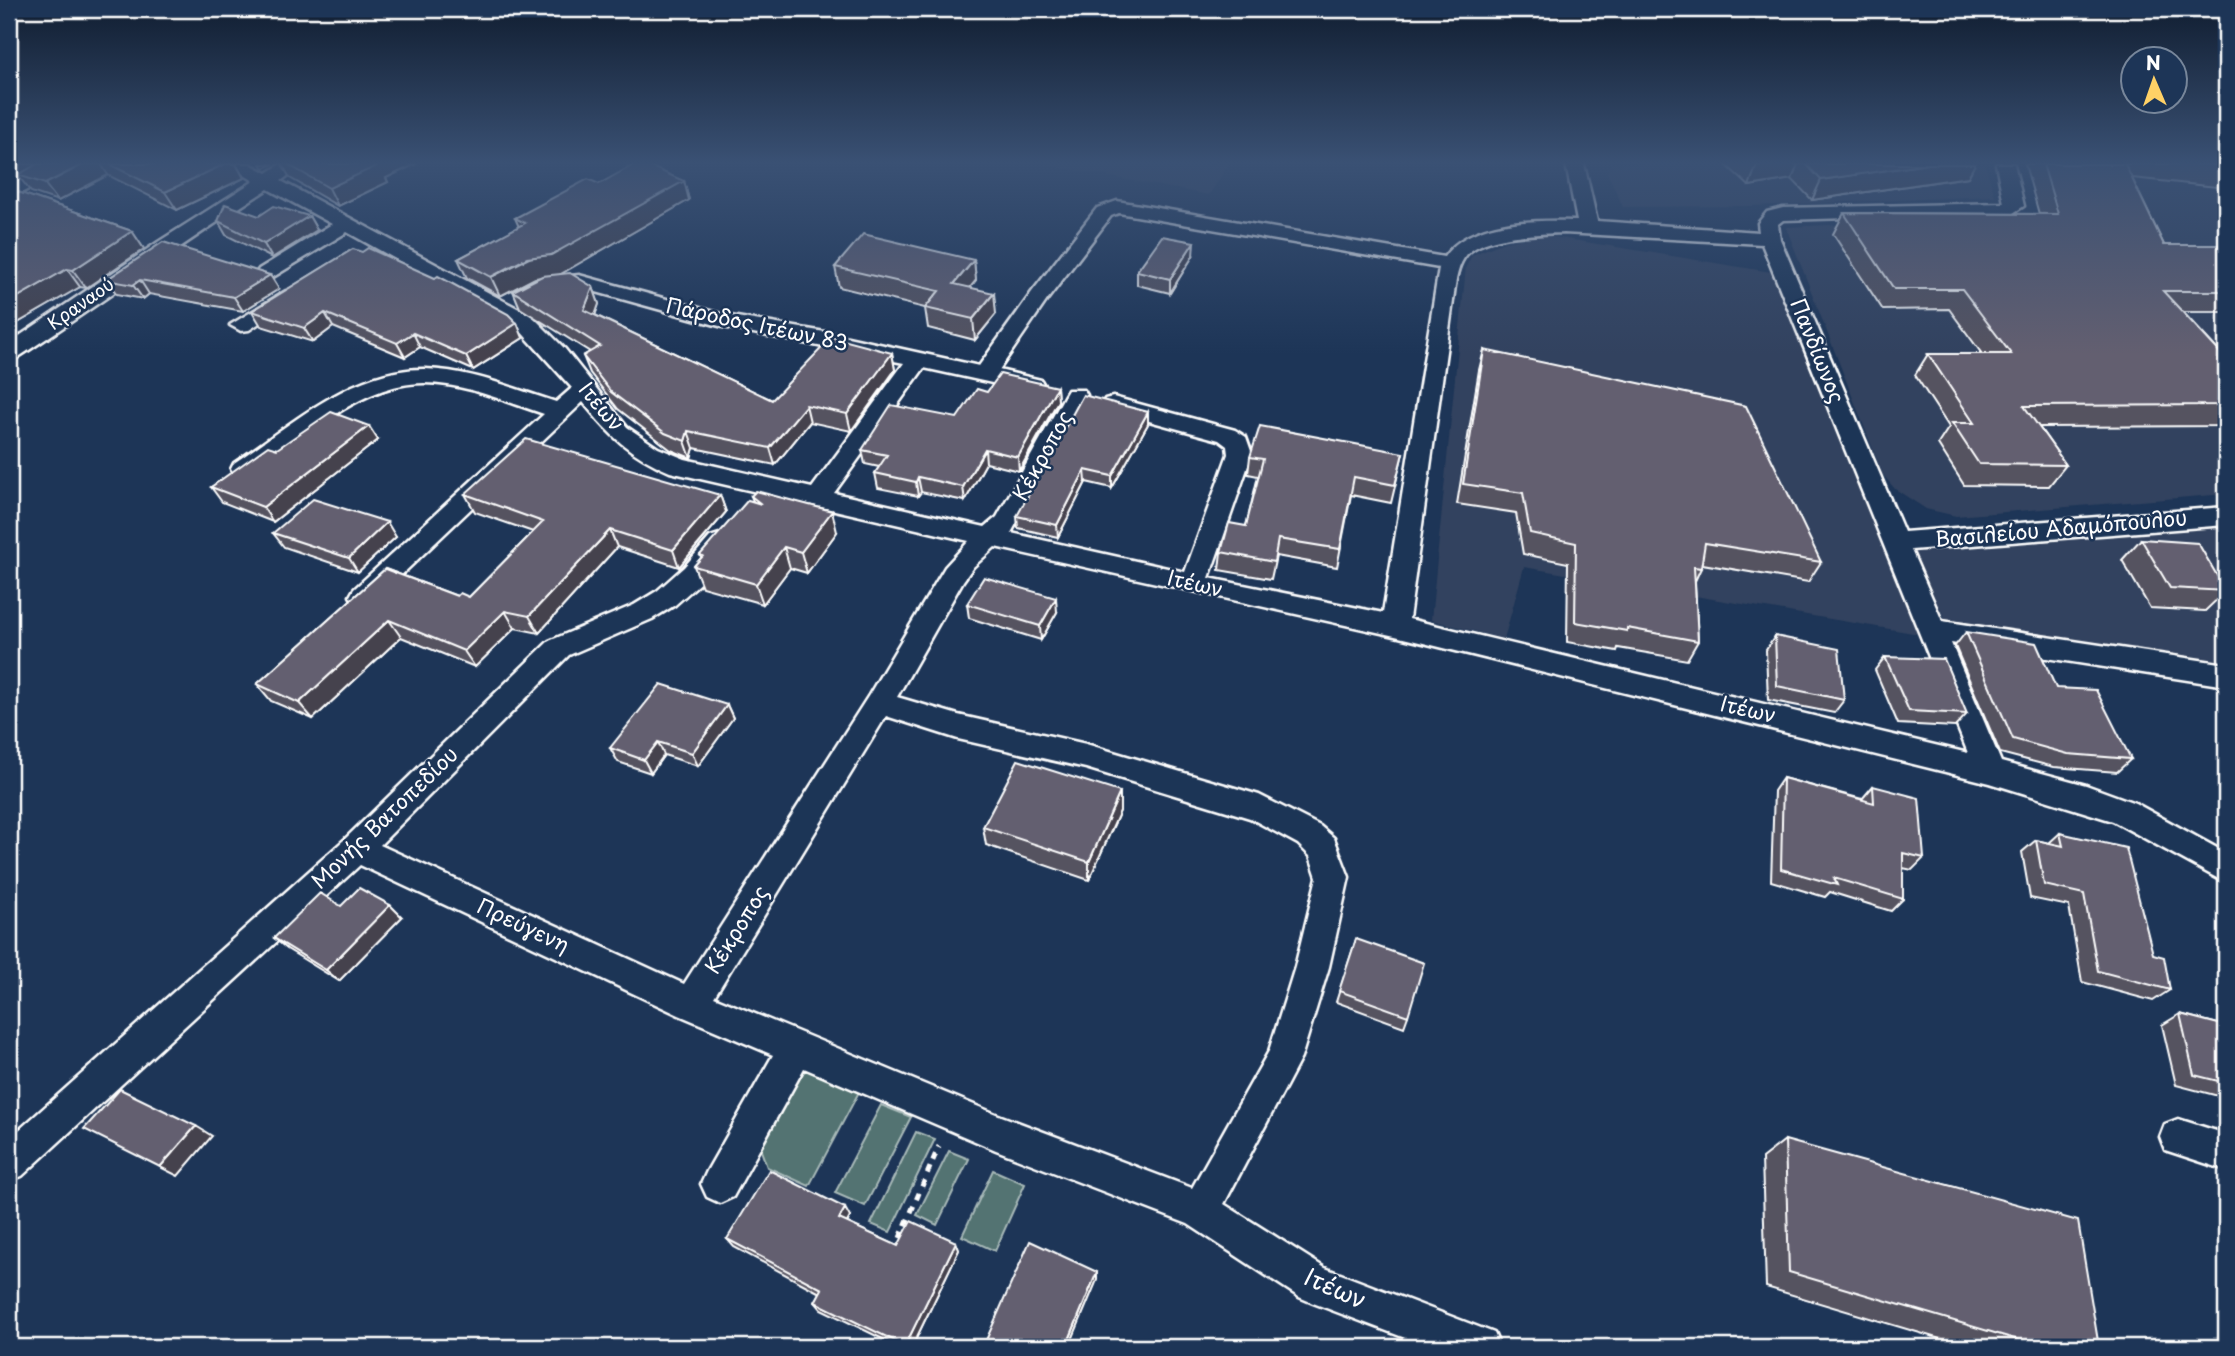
<svg xmlns="http://www.w3.org/2000/svg" width="2235" height="1356" font-family="'Playpen Sans',sans-serif">
  <style>
    .built { fill: #32425e }
    .green { fill: #527372; stroke: #a8b9b8; stroke-width: 2 }
    .lines { fill: none; stroke-linecap: round; stroke-linejoin: round }
    .street-casing { stroke: #fff; stroke-width: 5 }
    .path { stroke: #fff; stroke-width: 5; stroke-dasharray: 7 7; stroke-linecap: butt }
    .street { fill: #1d3557; fill-rule: evenodd }
    .wall { fill: #555260; stroke: #fff; stroke-width: 2 }
    .shaded-wall { fill: #45424e; stroke: #fff; stroke-width: 2 }
    .building { fill: #635f70; stroke: #fff; stroke-width: 2 }
    .labels { text-anchor: middle; stroke-width: 5; stroke-linejoin: round; paint-order: stroke }
    .far-street-label { font-size: 18px; fill: #fff; stroke: #1d3557 }
    .street-label { font-size: 21px; fill: #fff; stroke: #1d3557 }
    .near-street-label { font-size: 24px; fill: #fff; stroke: #1d3557 }
  </style>
  <rect width="100%" height="100%" fill="#1d3557"/>
  <filter id="ink" filterUnits="userSpaceOnUse"><feTurbulence type="fractalNoise" baseFrequency=".0143" numOctaves="2"/><feDisplacementMap in="SourceGraphic" scale="14" xChannelSelector="R" yChannelSelector="G"/><feConvolveMatrix kernelMatrix="1 2 1 2 8 2 1 2 1" color-interpolation-filters="sRGB"/></filter>
  <g filter="url(#ink)">
    <path class="built" d="M 1041,164 L 1229,164 L 1209,195 Z
      M 1612,164 L 1985,164 L 1995,196 L 1753,206 L 1623,207 L 1607,172 Z
      M 2025,164 L 2226,164 L 2226,494 L 1956,516 L 1926,509 L 1895,489 L 1883,475 L 1786,227 L 1962,219 L 2041,222 Z
      M 1542,235 L 1771,272 L 1919,634 L 1524,567 L 1504,639 L 1431,620 L 1466,267 L 1472,255 L 1504,242 Z
      M 2226,526 L 2226,664 L 1946,621 L 1909,548 Z"/>
    <path class="green" d="M 804,1067 L 860,1090 L 809,1186 L 767,1167 L 759,1145 Z
      M 881,1105 L 911,1117 L 865,1206 L 835,1193 Z
      M 916,1132 L 935,1139 L 890,1232 L 871,1224 Z
      M 949,1151 L 969,1159 L 937,1225 L 917,1215 Z
      M 993,1170 L 1025,1184 L 995,1251 L 962,1236 Z"/>
    <g class="lines">
      <defs>
        <path id="street" d="M 54,164 L 78,164 L 9,199 L 9,186 Z
          M 227,164 L 250,164 L 267,173 L 281,164 L 303,164 L 281,181 L 532,316 L 565,349 L 627,427 L 658,448 L 685,459 L 812,488 L 904,363 L 723,327 L 578,287 L 550,289 L 540,283 L 543,279 L 579,275 L 725,315 L 825,332 L 979,366 L 1032,292 L 1097,208 L 1117,201 L 1444,257 C 1470,219 1536,220 1577,221 L 1566,164 L 1584,164 L 1597,221 L 1759,232 L 1758,223 L 1767,212 L 1783,208 L 2004,203 L 1996,164 L 2014,164 L 2024,206 L 2013,213 L 1783,220 L 1778,224 L 1780,239 L 1904,532 L 2226,507 L 2226,525 L 1911,550 L 1942,621 L 2226,664 L 2226,686 L 1951,643 L 2001,762 L 2086,785 L 2135,803 L 2226,853 L 2226,883 L 2113,821 L 1990,783 L 1395,636 L 995,547 L 973,567 L 963,581 L 897,697 L 958,715 L 1086,744 L 1259,795 L 1320,826 L 1334,838 L 1349,877 L 1329,967 L 1301,1058 L 1224,1204 L 1325,1268 L 1494,1333 L 1500,1347 L 1429,1347 L 1313,1303 L 1299,1297 L 1188,1224 L 996,1150 L 804,1068 L 733,1197 L 720,1203 L 707,1197 L 701,1184 L 707,1171 L 773,1055 L 679,1015 L 360,865 L 22,1176 L 9,1181 L 9,1139 L 345,839 L 549,641 L 634,605 L 657,591 L 684,567 L 710,537 L 719,534 L 728,537 L 732,543 L 702,581 L 675,605 L 652,619 L 569,655 L 380,845 L 684,984 L 869,695 L 945,567 L 969,541 L 670,472 C 629,454 611,437 583,402 L 372,603 L 363,606 L 354,603 L 350,596 L 354,589 L 544,414 C 506,402 465,383 424,383 C 360,383 302,440 252,475 L 234,475 L 231,469 L 234,463 C 291,425 353,368 425,369 C 470,370 515,389 556,402 L 572,388 L 516,326 L 347,232 L 273,277 L 259,277 L 256,273 L 259,269 L 332,224 L 268,189 C 183,243 101,303 17,358 L 9,360 L 9,343 L 158,242 L 254,181 ZM 1119,213 L 1439,268 L 1383,613 L 1209,578 L 1252,454 L 1246,437 L 1235,430 L 1113,397 L 1105,399 L 1102,404 L 1105,409 L 1219,440 L 1227,446 L 1228,454 L 1185,572 L 1011,533 L 1087,395 L 1084,390 L 1068,390 L 1065,395 L 997,517 L 985,527 L 834,493 L 924,368 L 1033,392 L 1041,390 L 1044,385 L 1041,380 L 999,370 L 1047,300 L 1111,216 ZM 1564,233 L 1762,244 L 1968,753 L 1409,619 L 1453,301 C 1455,287 1456,270 1464,258 C 1480,234 1538,234 1564,233 ZM 886,716 L 958,739 L 1086,768 L 1250,818 L 1298,844 L 1310,856 L 1317,877 L 1295,967 L 1269,1051 L 1192,1188 L 996,1114 L 714,997 Z
          M 286,291 L 293,293 L 297,297 L 293,301 L 249,330 L 241,331 L 230,325 Z
          M 2178,1119 L 2226,1134 L 2226,1170 L 2165,1150 L 2160,1137 L 2165,1124 Z"/>
      </defs>
      <use href="#street" class="street-casing"/>
      <path class="path" d="M 900,1238 L 939,1146"/>
      <use href="#street" class="street"/>
    </g>
    <path class="wall" d="M 9,164 L 236,164 L 244,178 L 177,210 L 108,175 L 58,201 L 31,192 L 20,178 L 9,183 Z
      M 282,164 L 416,164 L 386,178 L 388,182 L 338,206 L 290,178 Z
      M 1725,164 L 1975,164 L 1968,177 L 1812,200 L 1792,179 L 1749,186 Z
      M 2025,164 L 2226,164 L 2226,188 L 2132,178 L 2164,245 L 2226,245 L 2226,312 L 2183,312 L 2226,359 L 2226,426 L 2039,427 L 2066,465 L 2049,486 L 1964,485 L 1938,444 L 1949,427 L 1915,375 L 1928,354 L 1982,354 L 1949,309 L 1883,310 L 1833,234 L 1844,213 L 2039,214 Z
      M 684,181 L 689,200 L 560,274 L 593,287 L 599,304 L 595,315 L 772,400 L 892,353 L 895,370 L 851,431 L 810,422 L 775,465 L 694,448 L 691,458 L 671,450 L 618,409 L 590,373 L 583,356 L 590,352 L 520,308 L 513,291 L 539,277 L 535,278 L 500,296 L 467,278 L 458,259 L 519,227 L 515,218 L 599,184 Z
      M 9,189 L 132,231 L 144,249 L 86,288 L 80,287 L 16,324 L 9,321 Z
      M 259,216 L 309,216 L 317,230 L 272,258 L 226,235 L 218,221 Z
      M 163,242 L 279,289 L 243,311 L 149,294 L 143,299 L 117,294 L 106,280 Z
      M 353,249 L 517,323 L 523,338 L 473,370 L 420,347 L 405,357 L 333,327 L 313,342 L 261,326 L 252,311 Z
      M 1193,256 L 1170,293 L 1137,285 L 1137,271 Z
      M 974,260 L 976,280 L 970,288 L 996,314 L 975,340 L 928,328 L 925,308 L 839,287 L 835,267 Z
      M 1484,350 L 1821,562 L 1808,582 L 1702,564 L 1701,568 L 1695,581 L 1698,641 L 1687,660 L 1618,648 L 1617,651 L 1567,642 L 1568,563 L 1523,554 L 1516,513 L 1457,504 L 1479,370 Z
      M 1057,387 L 1058,401 L 1019,471 L 986,463 L 965,501 L 921,492 L 918,496 L 878,488 L 875,473 L 879,467 L 865,464 L 862,450 L 957,418 L 987,392 Z
      M 1148,424 L 1112,488 L 1086,482 L 1058,537 L 1018,528 L 1017,516 Z
      M 378,440 L 273,522 L 222,502 L 211,487 L 277,449 Z
      M 1403,453 L 1391,503 L 1351,495 L 1337,567 L 1276,556 L 1271,579 L 1219,570 L 1221,552 L 1246,526 L 1258,476 L 1248,474 L 1250,457 Z
      M 465,494 L 720,495 L 726,512 L 679,567 L 617,547 L 539,633 L 515,628 L 475,667 L 401,637 L 313,719 L 271,701 L 257,684 L 385,569 L 457,596 L 469,597 L 533,532 L 475,512 Z
      M 751,496 L 837,532 L 807,573 L 790,568 L 763,604 L 702,587 L 694,566 L 701,558 L 700,555 L 753,501 Z
      M 273,533 L 396,537 L 358,572 L 284,547 Z
      M 2141,539 L 2226,591 L 2205,611 L 2150,608 L 2122,560 Z
      M 967,604 L 1057,612 L 1041,640 L 969,618 Z
      M 1966,632 L 2056,688 L 2131,759 L 2117,772 L 2054,767 L 2000,753 L 1955,646 Z
      M 1775,636 L 1844,700 L 1834,713 L 1768,700 L 1766,650 Z
      M 1885,657 L 1967,714 L 1955,727 L 1898,724 L 1875,670 Z
      M 727,705 L 733,718 L 698,766 L 664,755 L 651,773 L 618,762 L 610,748 Z
      M 1783,778 L 1862,799 L 1873,786 L 1924,858 L 1912,870 L 1903,868 L 1903,899 L 1891,911 L 1830,892 L 1825,897 L 1771,881 L 1774,791 Z
      M 1120,792 L 1120,811 L 1089,880 L 986,845 L 983,827 Z
      M 2060,833 L 2153,954 L 2170,990 L 2153,1001 L 2082,982 L 2069,906 L 2030,898 L 2022,852 L 2036,840 L 2049,843 Z
      M 390,905 L 402,917 L 339,981 L 287,949 L 274,938 L 341,906 Z
      M 1356,939 L 1408,1016 L 1404,1027 L 1336,1002 Z
      M 2180,1014 L 2226,1026 L 2226,1098 L 2176,1085 L 2162,1025 Z
      M 1785,1140 L 2099,1347 L 1967,1347 L 1766,1287 L 1762,1158 Z
      M 850,1217 L 847,1223 L 898,1246 L 956,1242 L 959,1250 L 912,1347 L 899,1347 L 821,1309 L 815,1302 L 820,1293 L 734,1247 L 727,1239 Z"/>
    <path class="shaded-wall" d="M 9,164 L 48,164 L 18,175 L 20,178 L 9,183 Z
      M 84,164 L 101,164 L 108,175 L 58,201 L 45,184 Z
      M 224,164 L 236,164 L 244,178 L 177,210 L 165,192 Z
      M 261,164 L 274,164 L 264,168 Z
      M 375,164 L 416,164 L 386,178 L 388,182 L 338,206 L 329,188 Z
      M 1766,164 L 1798,164 L 1792,179 L 1749,186 L 1757,165 Z
      M 1928,164 L 1975,164 L 1968,177 L 1812,200 L 1821,180 Z
      M 684,181 L 689,200 L 559,275 L 535,278 L 500,296 L 491,277 Z
      M 309,216 L 317,230 L 272,258 L 264,244 Z
      M 132,231 L 144,249 L 86,288 L 73,270 Z
      M 1194,242 L 1193,256 L 1170,293 L 1170,279 Z
      M 974,260 L 976,280 L 956,305 L 954,284 Z
      M 67,269 L 80,287 L 16,324 L 9,315 L 9,302 Z
      M 270,275 L 279,289 L 243,311 L 234,297 Z
      M 140,280 L 149,294 L 143,299 L 133,285 Z
      M 593,287 L 599,304 L 591,327 L 584,310 Z
      M 994,293 L 996,314 L 975,340 L 973,319 Z
      M 325,313 L 333,327 L 313,342 L 304,328 Z
      M 517,323 L 523,338 L 473,370 L 466,356 Z
      M 413,333 L 420,347 L 405,357 L 397,343 Z
      M 892,353 L 895,370 L 851,431 L 847,414 Z
      M 1057,387 L 1058,401 L 1019,471 L 1018,457 Z
      M 806,405 L 810,422 L 775,465 L 770,448 Z
      M 1148,412 L 1148,424 L 1112,488 L 1112,476 Z
      M 369,426 L 378,440 L 273,522 L 263,507 Z
      M 688,431 L 694,448 L 691,458 L 685,441 Z
      M 985,449 L 986,463 L 965,501 L 963,487 Z
      M 1085,470 L 1086,482 L 1058,537 L 1057,525 Z
      M 918,477 L 921,492 L 918,496 L 916,482 Z
      M 720,495 L 726,512 L 679,567 L 673,550 Z
      M 832,511 L 837,532 L 807,573 L 801,552 Z
      M 387,522 L 396,537 L 358,572 L 349,558 Z
      M 610,530 L 617,547 L 539,633 L 529,616 Z
      M 784,547 L 790,568 L 763,604 L 756,584 Z
      M 1056,598 L 1057,612 L 1041,640 L 1040,626 Z
      M 505,611 L 515,628 L 475,667 L 464,651 Z
      M 389,620 L 401,637 L 313,719 L 299,703 Z
      M 727,705 L 733,718 L 698,766 L 692,753 Z
      M 658,742 L 664,755 L 651,773 L 644,760 Z
      M 1120,792 L 1120,811 L 1089,880 L 1089,862 Z
      M 390,905 L 402,917 L 339,981 L 326,970 Z
      M 196,1126 L 212,1136 L 178,1176 L 160,1167 Z
      M 845,1208 L 850,1217 L 844,1228 L 839,1219 Z
      M 956,1242 L 959,1250 L 912,1347 L 906,1347 L 905,1346 Z
      M 1097,1272 L 1097,1280 L 1069,1347 L 1066,1347 Z"/>
    <path class="building" d="M 37,164 L 84,164 L 45,184 L 18,175 Z
      M 109,164 L 225,164 L 165,192 Z
      M 287,164 L 378,164 L 379,165 L 329,188 Z
      M 635,164 L 645,164 L 684,181 L 551,255 L 527,258 L 491,277 L 458,259 L 525,223 L 515,218 L 588,179 L 599,184 Z
      M 1806,164 L 1928,164 L 1821,180 Z
      M 2043,164 L 2125,164 L 2164,245 L 2226,245 L 2226,291 L 2163,291 L 2226,359 L 2226,405 L 2024,406 L 2066,465 L 1979,464 L 1952,423 L 1974,423 L 1928,354 L 2011,354 L 1962,289 L 1894,289 L 1844,213 L 2058,214 Z
      M 2206,164 L 2226,164 L 2226,166 Z
      M 9,189 L 132,231 L 73,270 L 67,269 L 9,302 Z
      M 225,204 L 259,216 L 274,206 L 309,216 L 264,244 L 218,221 Z
      M 863,234 L 974,260 L 954,284 L 994,293 L 973,319 L 925,308 L 939,291 L 835,267 Z
      M 1162,236 L 1194,242 L 1170,279 L 1137,271 Z
      M 163,242 L 270,275 L 234,297 L 140,280 L 133,285 L 106,280 Z
      M 368,248 L 435,278 L 438,276 L 508,314 L 517,323 L 466,356 L 413,333 L 397,343 L 325,313 L 304,328 L 252,311 L 353,249 L 362,252 Z
      M 570,273 L 593,287 L 584,310 L 772,400 L 832,337 L 892,353 L 847,414 L 806,405 L 770,448 L 688,431 L 685,441 L 665,433 L 611,392 L 583,356 L 600,346 L 513,291 L 542,276 Z
      M 1484,350 L 1746,406 L 1821,562 L 1705,543 L 1701,568 L 1694,567 L 1698,641 L 1627,628 L 1627,631 L 1575,622 L 1576,543 L 1530,533 L 1523,493 L 1463,484 Z
      M 1000,374 L 1057,387 L 1018,457 L 985,449 L 963,487 L 918,477 L 916,482 L 875,473 L 887,455 L 862,450 L 891,405 L 957,418 L 977,389 L 987,392 Z
      M 1083,395 L 1148,412 L 1112,476 L 1085,470 L 1057,525 L 1017,516 Z
      M 331,412 L 369,426 L 263,507 L 211,487 L 268,446 L 277,449 Z
      M 1260,426 L 1403,453 L 1395,485 L 1354,477 L 1340,549 L 1278,539 L 1274,562 L 1221,552 L 1229,523 L 1246,526 L 1263,459 L 1250,457 Z
      M 526,439 L 720,495 L 673,550 L 610,530 L 529,616 L 505,611 L 464,651 L 389,620 L 299,703 L 257,684 L 385,569 L 457,596 L 460,593 L 469,597 L 543,522 L 465,494 Z
      M 756,491 L 832,511 L 801,552 L 784,547 L 756,584 L 694,566 L 703,556 L 700,555 L 748,500 L 761,504 L 751,496 Z
      M 313,499 L 387,522 L 349,558 L 273,533 Z
      M 2141,539 L 2198,543 L 2226,591 L 2170,588 Z
      M 984,577 L 1056,598 L 1040,626 L 967,604 Z
      M 1966,632 L 2036,643 L 2056,688 L 2096,690 L 2131,759 L 2068,754 L 2013,739 Z
      M 1775,636 L 1839,649 L 1844,700 L 1777,686 Z
      M 1885,657 L 1944,659 L 1967,714 L 1909,711 Z
      M 661,684 L 727,705 L 692,753 L 658,742 L 644,760 L 610,748 Z
      M 1018,760 L 1120,792 L 1089,862 L 983,827 Z
      M 1783,778 L 1874,803 L 1873,786 L 1919,798 L 1924,858 L 1903,853 L 1903,899 L 1834,878 L 1837,885 L 1781,869 Z
      M 2060,833 L 2126,848 L 2153,954 L 2164,957 L 2170,990 L 2098,971 L 2084,894 L 2044,885 L 2036,840 L 2063,846 Z
      M 359,888 L 390,905 L 326,970 L 274,938 L 320,893 L 341,906 Z
      M 1356,939 L 1424,963 L 1408,1016 L 1339,991 Z
      M 2180,1014 L 2226,1026 L 2226,1083 L 2194,1075 Z
      M 120,1089 L 196,1126 L 160,1167 L 84,1129 Z
      M 1785,1140 L 2078,1221 L 2099,1347 L 2042,1347 L 1789,1272 Z
      M 769,1170 L 845,1208 L 839,1219 L 898,1246 L 911,1221 L 956,1242 L 905,1346 L 815,1302 L 822,1289 L 727,1239 Z
      M 1030,1241 L 1097,1272 L 1066,1347 L 983,1347 Z"/>
  </g>
  <linearGradient id="sky" x2="0" y2="1"><stop stop-color="#101d30"/><stop offset="0.46" stop-color="#3a5174"/><stop offset="1" stop-color="#3a5174" stop-opacity="0"/></linearGradient>
  <rect width="2235" height="354" fill="url(#sky)"/>
  <g class="labels">
    <g class="far-street-label">
      <text transform="translate(81 304) rotate(-35)" y="6">Κραναού</text>
    </g>
    <g class="street-label">
      <text transform="translate(757 325) rotate(12)" y="7">Πάροδος Ιτέων 83</text>
      <text transform="translate(1817 351) rotate(68)" y="7">Πανδίωνος</text>
      <text transform="translate(601 407) rotate(50)" y="7">Ιτέων</text>
      <text transform="translate(1043 456) rotate(-61)" y="7">Κέκροπος</text>
      <text transform="translate(2061 529) rotate(-5)" y="7">Βασιλείου Αδαμόπουλου</text>
      <text transform="translate(1195 584) rotate(13)" y="7">Ιτέων</text>
      <text transform="translate(1748 710) rotate(13)" y="7">Ιτέων</text>
      <text transform="translate(385 818) rotate(-44)" y="7">Μονής Βατοπεδίου</text>
      <text transform="translate(523 926) rotate(25)" y="7">Πρεύγενη</text>
      <text transform="translate(737 930) rotate(-58)" y="7">Κέκροπος</text>
    </g>
    <g class="near-street-label">
      <text transform="translate(1335 1289) rotate(24)" y="8">Ιτέων</text>
    </g>
  </g>
  <rect width="2235" height="1356" fill="none" stroke="#1d3557" stroke-width="35"/>
  <rect x="18" y="18" width="2200" height="1321" fill="none" stroke="#fff" stroke-width="2.5" filter="url(#ink)"/>
  <g transform="translate(2154 80) rotate(358)"><circle r="33" fill="#1d3557" stroke="#77869a" stroke-width="2"/>
  <path d="M0-5L12 26L0 18L-12 26Z" fill="#ffd166"/>
  <text y="-10" font-size="19" font-weight="bold" text-anchor="middle" fill="#ffffff">N</text>
  </g>
</svg>
